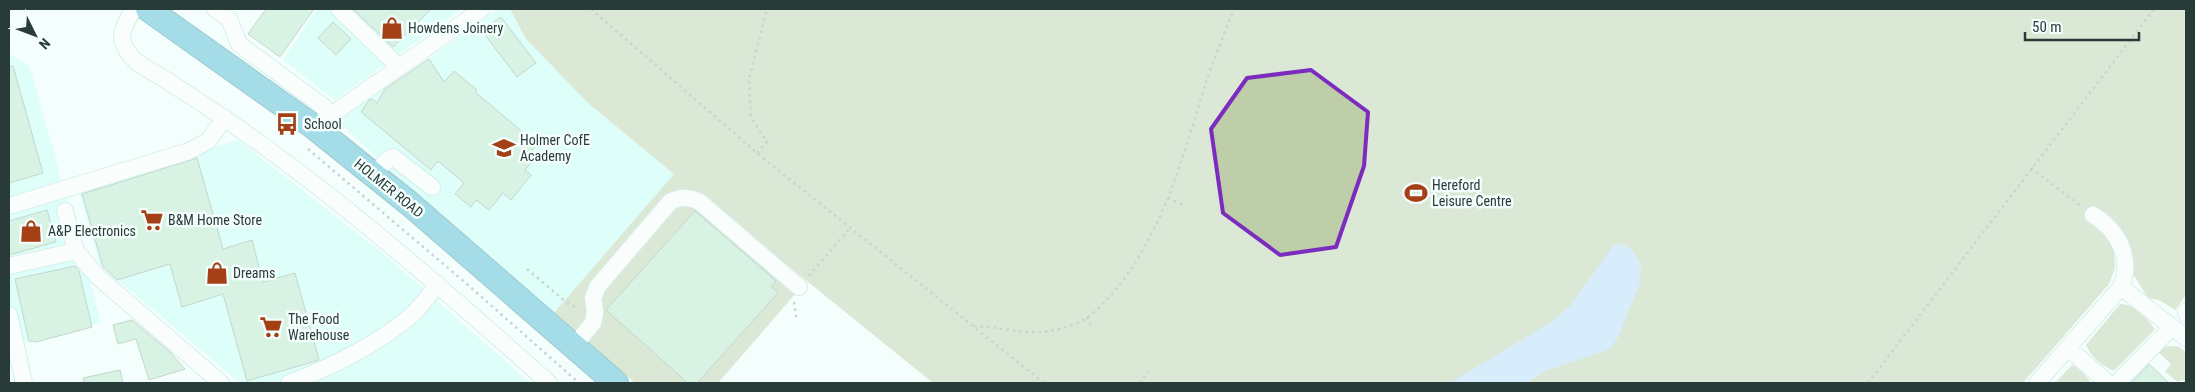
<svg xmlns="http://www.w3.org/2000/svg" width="2195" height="392" font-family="'Roboto Condensed',sans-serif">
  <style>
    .built { fill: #c4fef7 }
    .green { fill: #bdcea9 }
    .water { fill: #b5dafc }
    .building { fill: #b7e5c8; stroke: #86a993 }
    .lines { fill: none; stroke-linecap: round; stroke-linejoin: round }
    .minor-casing { stroke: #afded8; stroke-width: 18 }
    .highway-casing { stroke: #3a8a9b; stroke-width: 26 }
    .path { stroke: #95a3a1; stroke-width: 2.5; stroke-dasharray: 2.5 4; stroke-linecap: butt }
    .minor { stroke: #fff; stroke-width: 16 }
    .highway { stroke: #44b5d0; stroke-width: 24 }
    .marked { fill: none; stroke: #7b2cbf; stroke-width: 4; stroke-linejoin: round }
    .labels { text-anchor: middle; stroke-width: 5; stroke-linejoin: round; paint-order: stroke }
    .poi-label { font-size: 14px; fill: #283b39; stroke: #f4fefc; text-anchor: start }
    .street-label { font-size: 14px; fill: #283b39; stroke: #f4fefc }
  </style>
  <rect width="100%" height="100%" fill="#f4fefc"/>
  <path class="built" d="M 317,9 L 462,9 L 335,100 L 283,60 Z
    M 498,9 L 510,9 L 526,39 L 589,104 L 675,174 L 554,313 L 486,257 L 337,121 L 429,59 Z
    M 9,53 L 30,67 L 101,322 L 9,347 Z
    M 238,140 L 384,254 L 530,383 L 240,383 L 100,265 L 78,189 Z"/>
  <path class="green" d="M 510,9 L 2186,9 L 2186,295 L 2175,310 L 2159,300 L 2148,298 L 2131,271 L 2114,253 L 2115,268 L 2109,284 L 2023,383 L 933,383 L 692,188 L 803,285 L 718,383 L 635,383 L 554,313 L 674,174 L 589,104 L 526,39 Z
    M 2120,304 C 2135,303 2147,319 2155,329 L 2114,371 C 2101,365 2092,358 2086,345 Z
    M 2172,346 L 2178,346 L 2186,352 L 2186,382 L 2181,380 L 2178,382 L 2165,372 L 2171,364 L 2157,351 L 2162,347 Z
    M 2072,365 L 2081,370 L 2091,383 L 2055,383 Z"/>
  <path class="water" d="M 1623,244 L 1634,252 L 1641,266 L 1640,283 L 1618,337 L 1610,349 L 1546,371 L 1526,383 L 1450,383 L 1550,323 L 1569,307 L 1614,245 Z"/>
  <path class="building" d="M 266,9 L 314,9 L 280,57 L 248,34 Z
    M 353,9 L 431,9 L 393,47 Z
    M 501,17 L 536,63 L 517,77 L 482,31 Z
    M 333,22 L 351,39 L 336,55 L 318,38 Z
    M 429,59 L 444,82 L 454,71 L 477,90 L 475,92 L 537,144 L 532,150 L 538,155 L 525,170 L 531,175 L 511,200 L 503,193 L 489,210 L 476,200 L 471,207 L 455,194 L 464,183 L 438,161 L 431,170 L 361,112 L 369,100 L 372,99 L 377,103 L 385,89 Z
    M 13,66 L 43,173 L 9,183 L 9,67 Z
    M 197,158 L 223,249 L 252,240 L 263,282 L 295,273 L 319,360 L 247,381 L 223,294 L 182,307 L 170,264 L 117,280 L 103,267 L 82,194 Z
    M 47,210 L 56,242 L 9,255 L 9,221 Z
    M 695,211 L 776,281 L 771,286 L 778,293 L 697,383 L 688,383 L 606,310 Z
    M 75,266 L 79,271 L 92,327 L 36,342 L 29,341 L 15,279 Z
    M 132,320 L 170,352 L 185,369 L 149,380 L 136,339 L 118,344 L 113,325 Z
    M 2149,364 L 2169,383 L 2131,383 Z
    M 120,370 L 123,383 L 84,383 L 83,378 Z"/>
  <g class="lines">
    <defs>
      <path id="minor" d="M 134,9 C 119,32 116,43 138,63 C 288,152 420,268 549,383
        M 215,9 L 229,19 L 239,44 L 324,107 L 327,117
        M 339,9 L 399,67
        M 314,127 L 482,9
        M 374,175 L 386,161 L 393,157 L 432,187
        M 9,206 L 189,151 L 208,141 L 225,118
        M 65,211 L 76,251 L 98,277 L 221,383
        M 9,266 L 76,251
        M 2121,287 L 2186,338
        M 2186,311 L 2186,314
        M 9,315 L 24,383
        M 574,346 L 593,323 L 595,312 L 593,298 L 598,286 L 670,202 C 682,196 689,197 700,202 L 799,287
        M 2068,348 L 2108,383
        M 289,383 C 330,368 380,343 413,314 C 422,305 430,294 438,284
        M 2037,383 L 2121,287 C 2133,258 2118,230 2093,215
        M 2117,383 L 2172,327"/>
      <path id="highway" d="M 148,9 L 314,127 L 410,204 L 616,383"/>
    </defs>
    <use href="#minor" class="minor-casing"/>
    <use href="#highway" class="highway-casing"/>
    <path class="path" d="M 591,9 L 757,153 L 1044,383
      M 308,149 L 468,285 L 579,383
      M 757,153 L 767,142 L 751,117 L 749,79 L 767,9
      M 2031,168 L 2082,207
      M 1168,198 L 1183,205
      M 527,269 L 566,302 L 579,309
      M 809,276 L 850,228
      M 794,302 L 796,317
      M 1087,317 L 1091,327
      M 974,326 C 1014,328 1034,340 1075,324 C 1089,319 1100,307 1110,296 C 1164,235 1184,152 1208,76 C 1216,54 1225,31 1234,9
      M 1140,383 L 1148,371
      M 1868,383 L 2154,9"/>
    <use href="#minor" class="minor"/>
    <use href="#highway" class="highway"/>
  </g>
  <path d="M0 0H2195V392H0ZM 1311,70 L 1368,112 L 1364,166 L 1336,247 L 1280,255 L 1223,213 L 1211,129 L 1247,78 Z" fill="#f4fefc" fill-opacity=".55" fill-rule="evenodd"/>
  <path class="marked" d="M 1311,70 L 1368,112 L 1364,166 L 1336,247 L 1280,255 L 1223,213 L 1211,129 L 1247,78 Z"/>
  <defs>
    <symbol id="shop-bare" viewBox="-9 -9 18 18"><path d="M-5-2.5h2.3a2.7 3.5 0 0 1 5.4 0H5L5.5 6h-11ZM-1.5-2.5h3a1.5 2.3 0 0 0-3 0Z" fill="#a53f16" stroke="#f4fefc" stroke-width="2.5" paint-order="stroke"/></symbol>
    <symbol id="bus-bare" viewBox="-9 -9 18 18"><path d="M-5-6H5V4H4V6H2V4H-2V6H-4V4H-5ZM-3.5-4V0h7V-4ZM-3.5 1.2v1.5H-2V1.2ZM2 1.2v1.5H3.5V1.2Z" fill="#a53f16" stroke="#f4fefc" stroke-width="2.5" paint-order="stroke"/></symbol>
    <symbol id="school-bare" viewBox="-9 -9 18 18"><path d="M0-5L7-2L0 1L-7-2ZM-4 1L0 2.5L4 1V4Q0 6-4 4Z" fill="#a53f16" stroke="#f4fefc" stroke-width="2.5" paint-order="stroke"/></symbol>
    <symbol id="stadium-bare" viewBox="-9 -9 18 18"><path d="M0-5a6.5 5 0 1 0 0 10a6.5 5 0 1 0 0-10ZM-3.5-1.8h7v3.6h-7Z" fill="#a53f16" stroke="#f4fefc" stroke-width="2.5" paint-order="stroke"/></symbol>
    <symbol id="supermarket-bare" viewBox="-9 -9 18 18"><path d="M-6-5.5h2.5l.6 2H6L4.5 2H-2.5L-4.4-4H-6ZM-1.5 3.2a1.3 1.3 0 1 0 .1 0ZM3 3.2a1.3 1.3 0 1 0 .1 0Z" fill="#a53f16" stroke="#f4fefc" stroke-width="2.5" paint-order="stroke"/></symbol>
  </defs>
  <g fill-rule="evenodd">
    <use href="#shop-bare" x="376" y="12" width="32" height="32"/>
    <use href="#bus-bare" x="271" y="108" width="32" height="32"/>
    <use href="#school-bare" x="488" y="132" width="32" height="32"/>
    <use href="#stadium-bare" x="1400" y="177" width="32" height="32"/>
    <use href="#supermarket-bare" x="136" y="204" width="32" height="32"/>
    <use href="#shop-bare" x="15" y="215" width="32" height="32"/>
    <use href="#shop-bare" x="201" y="257" width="32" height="32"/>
    <use href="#supermarket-bare" x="255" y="311" width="32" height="32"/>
  </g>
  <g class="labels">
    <g class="poi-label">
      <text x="408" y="33">Howdens Joinery</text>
      <text x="304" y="129">School</text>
      <text x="520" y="145">Holmer CofE<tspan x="520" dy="16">Academy</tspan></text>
      <text x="1432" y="190">Hereford<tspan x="1432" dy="16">Leisure Centre</tspan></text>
      <text x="168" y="225">B&amp;M Home Store</text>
      <text x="48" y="236">A&amp;P Electronics</text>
      <text x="233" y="278">Dreams</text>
      <text x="288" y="324">The Food<tspan x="288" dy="16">Warehouse</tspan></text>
    </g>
    <g class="street-label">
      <text transform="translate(389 188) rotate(39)" y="5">HOLMER ROAD</text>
    </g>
  </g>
  <rect width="2195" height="392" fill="none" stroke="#283b39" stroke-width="20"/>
  <g transform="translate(35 35) rotate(132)" stroke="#f4fefc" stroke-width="4" paint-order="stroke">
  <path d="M0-4L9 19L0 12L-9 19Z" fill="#283b39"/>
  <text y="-8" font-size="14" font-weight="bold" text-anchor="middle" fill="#283b39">N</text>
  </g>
  <path d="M2025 32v8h114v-8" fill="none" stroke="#283b39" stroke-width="2.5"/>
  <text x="2032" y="32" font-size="15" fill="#283b39" stroke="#f4fefc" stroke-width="4" paint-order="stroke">50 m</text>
</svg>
